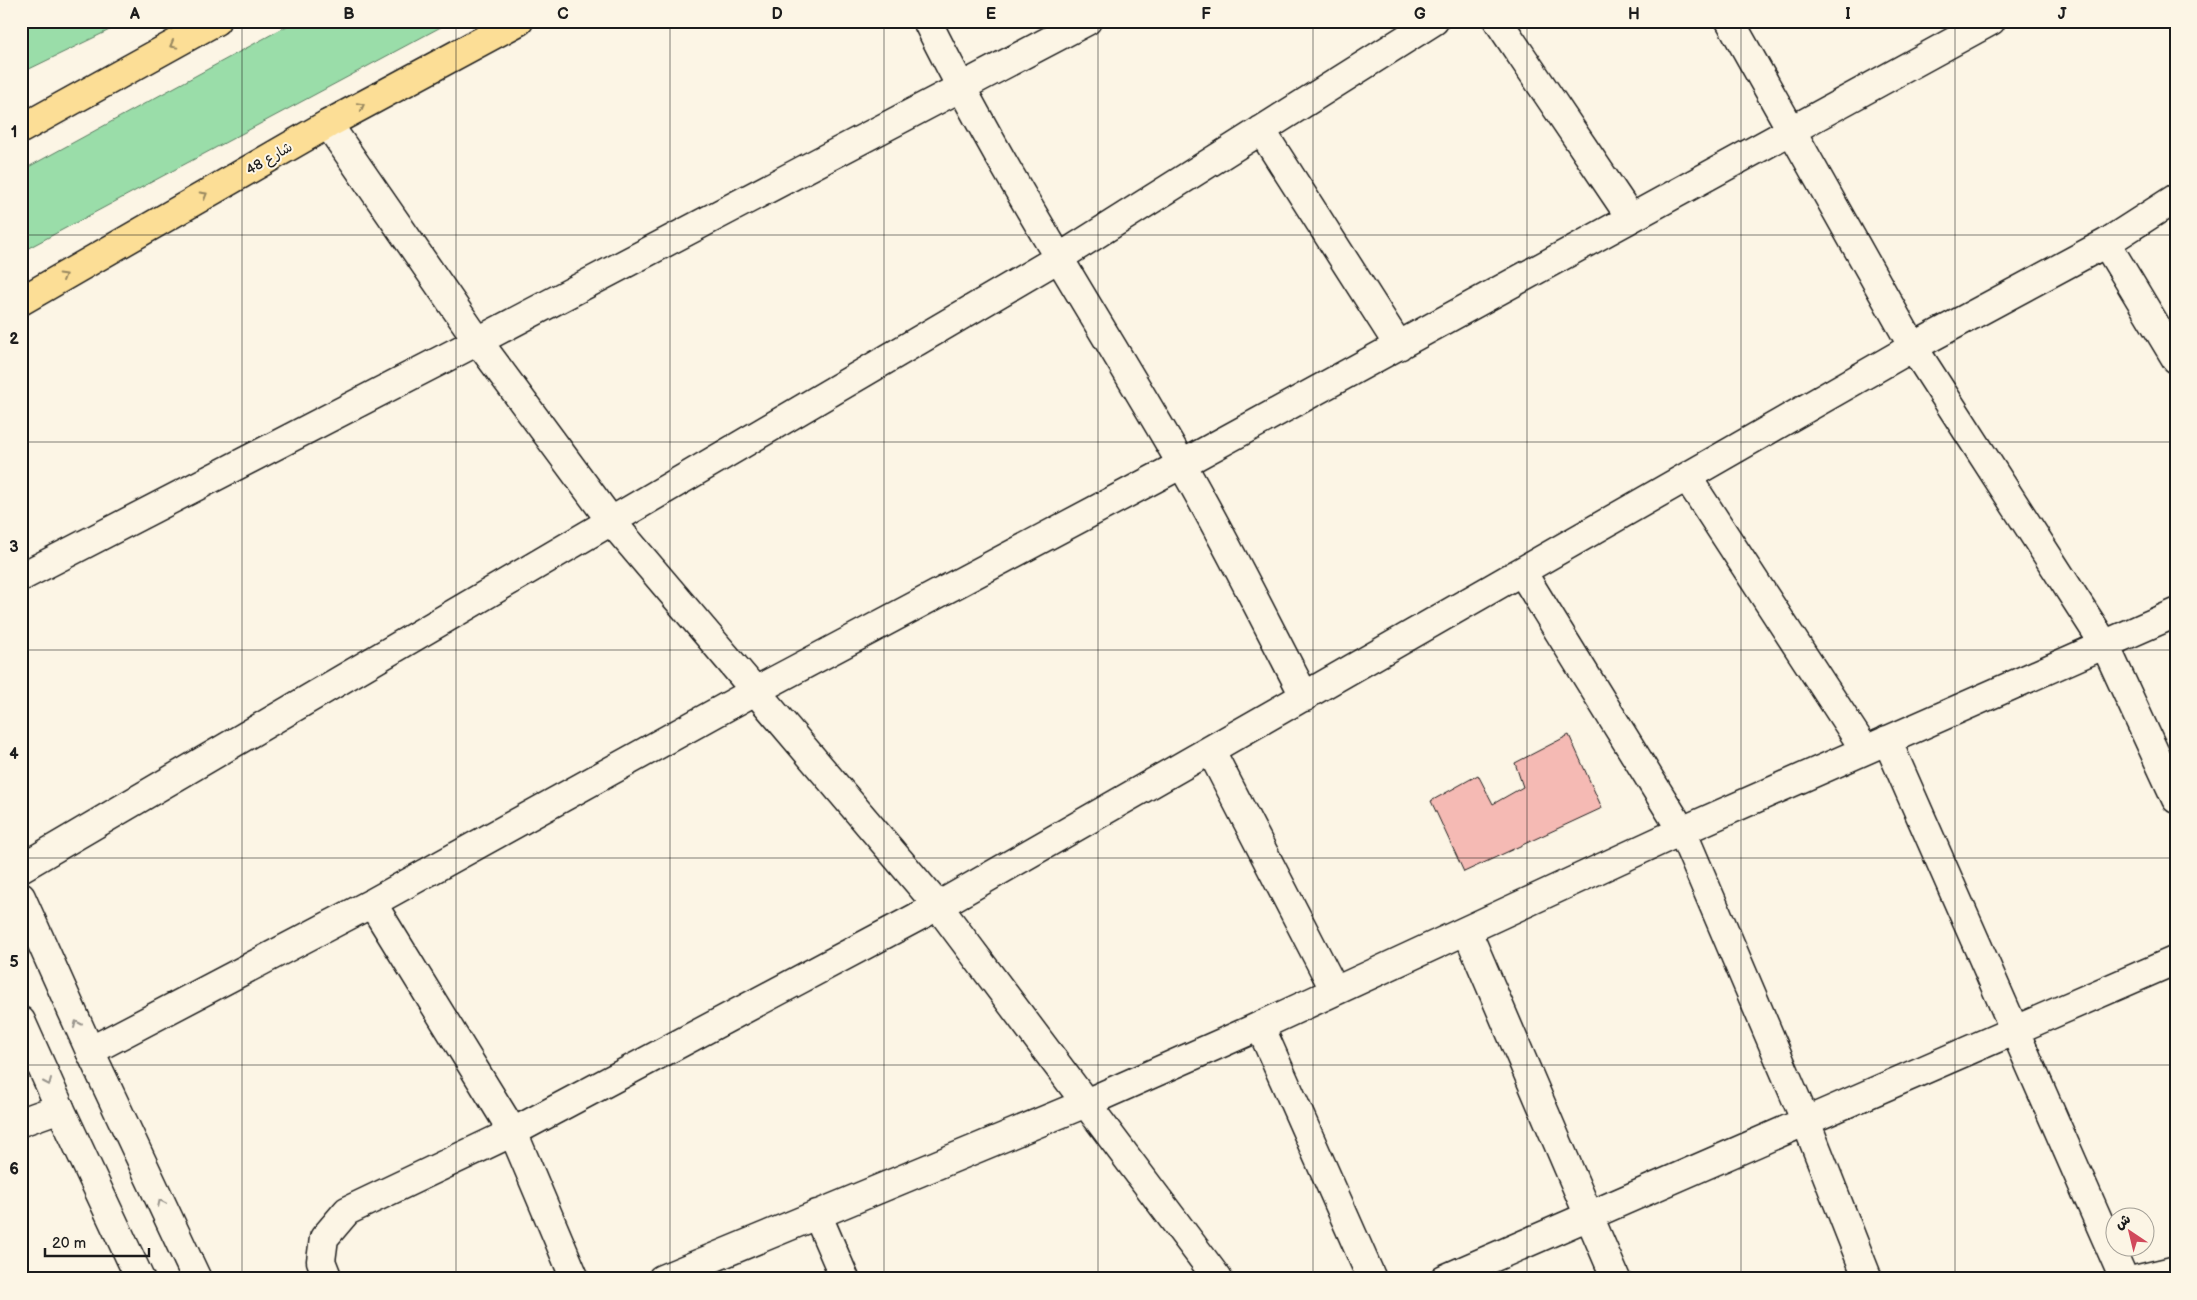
<svg xmlns="http://www.w3.org/2000/svg" width="2197" height="1300" font-family="'Balsamiq Sans','Playpen Sans Arabic',sans-serif">
  <style>
    .green { fill: #9adda9; stroke: #5b7c62 }
    .building { fill: #f5bab4; stroke: #1c1c1c }
    .lines { fill: none; stroke-linecap: round; stroke-linejoin: round }
    .street-casing { stroke: #1c1c1c; stroke-width: 31 }
    .secondary-casing { stroke: #1c1c1c; stroke-width: 31 }
    .primary-casing { stroke: #1c1c1c; stroke-width: 31 }
    .street { stroke: #fcf5e5; stroke-width: 28 }
    .secondary { stroke: #fcf5e5; stroke-width: 28 }
    .primary { stroke: #fcde96; stroke-width: 28 }
    .oneway { stroke: #97875f }
    .oneway2 { stroke: #97938b }
    .grid { fill: none; stroke: #1c1c1c; stroke-width: 1; stroke-opacity: 0.55 }
    .labels { text-anchor: middle; stroke-width: 4; stroke-linejoin: round; paint-order: stroke }
    .street-label { font-size: 14px; fill: #1c1c1c; stroke: #fcf5e5 }
    .neatline { fill: none; stroke: #1c1c1c; stroke-width: 2 }
    .grid-label { font-size: 16px; text-anchor: middle; font-weight: bold; fill: #1c1c1c }
  </style>
  <rect width="100%" height="100%" fill="#fcf5e5"/>
  <filter id="ink" filterUnits="userSpaceOnUse"><feTurbulence type="fractalNoise" baseFrequency=".02" numOctaves="2"/><feDisplacementMap in="SourceGraphic" scale="10" xChannelSelector="R" yChannelSelector="G"/><feConvolveMatrix kernelMatrix="1 2 1 2 8 2 1 2 1" color-interpolation-filters="sRGB"/></filter>
  <g filter="url(#ink)">
    <path class="green" d="M 21,21 L 128,21 L 21,73 Z
      M 296,21 L 452,21 L 21,252 L 21,171 Z"/>
    <path class="building" d="M 1569,735 L 1602,808 L 1464,872 L 1431,801 L 1478,775 L 1493,804 L 1523,787 L 1515,763 Z"/>
    <g class="lines">
      <defs>
        <path id="street" d="M 927,21 C 1003,174 1096,316 1181,463 C 1225,539 1264,619 1305,697
          M 1498,21 L 1631,218
          M 1730,21 L 1913,347 L 2105,645 L 2176,799
          M 328,124 L 478,341 L 611,521 L 938,906 L 1218,1279
          M 1261,130 L 1399,346
          M 2106,243 L 2176,359
          M 1687,477 L 1865,750
          M 1522,572 L 1682,831 L 1806,1122 L 1868,1279
          M 21,577 L 478,341 L 1087,21
          M 1887,740 L 2124,1279
          M 1211,751 L 1335,991
          M 21,868 L 1057,259 L 1434,21
          M 372,903 L 513,1132 L 575,1279
          M 1467,931 L 1616,1279
          M 1260,1026 L 1372,1279
          M 90,1051 L 372,903 L 755,691 L 1182,464 L 1991,21
          M 21,1122 L 60,1108
          M 817,1214 L 845,1279
          M 328,1279 L 321,1261 L 324,1238 L 347,1211 L 513,1132 L 938,906 L 1913,347 L 2106,243 L 2176,198
          M 662,1279 L 1086,1103 L 1251,1030 L 1666,838 L 2176,613
          M 1444,1279 L 2176,960
          M 2138,1279 L 2176,1270"/>
        <path id="secondary" d="M 21,897 L 90,1051 L 197,1279
          M 21,1021 L 60,1108 L 140,1279"/>
        <path id="primary" d="M 21,129 L 216,21
          M 21,301 L 328,124 L 519,21"/>
      </defs>
      <use href="#street" class="street-casing"/>
      <use href="#secondary" class="secondary-casing"/>
      <use href="#primary" class="primary-casing"/>
      <use href="#street" class="street"/>
      <use href="#secondary" class="secondary"/>
      <use href="#primary" class="primary"/>
    </g>
    <defs><path id="oneway-chevron" d="M-2-3.5L2.5 0L-2 3.5" fill="none" stroke-width="1.6" stroke-linecap="round" stroke-linejoin="round" transform="scale(1.25)"/></defs>
    <g class="oneway">
      <use href="#oneway-chevron" transform="translate(173 45) rotate(151)"/>
      <use href="#oneway-chevron" transform="translate(361 106) rotate(-28)"/>
      <use href="#oneway-chevron" transform="translate(204 195) rotate(-30)"/>
      <use href="#oneway-chevron" transform="translate(63 276) rotate(-30)"/>
    </g>
    <g class="oneway2">
      <use href="#oneway-chevron" transform="translate(77 1024) rotate(-114)"/>
      <use href="#oneway-chevron" transform="translate(48 1082) rotate(66)"/>
      <use href="#oneway-chevron" transform="translate(161 1203) rotate(-115)"/>
    </g>
  </g>
  <path class="grid" d="M 242,21 L 242,1279M 456,21 L 456,1279M 670,21 L 670,1279M 884,21 L 884,1279M 1098,21 L 1098,1279M 1313,21 L 1313,1279M 1527,21 L 1527,1279M 1741,21 L 1741,1279M 1955,21 L 1955,1279M 21,235 L 2176,235M 21,442 L 2176,442M 21,650 L 2176,650M 21,858 L 2176,858M 21,1065 L 2176,1065"/>
  <g class="labels">
    <g class="street-label">
      <text transform="translate(269 158) rotate(-30)" y="5">48 شارع</text>
    </g>
  </g>
  <rect width="2197" height="1300" fill="none" stroke="#fcf5e5" stroke-width="55"/>
  <g transform="translate(2130 1232) rotate(325)"><circle r="24" fill="#fcf5e5" stroke="#a29e95"/>
  <path d="M0-4L9 19L0 12L-9 19Z" fill="#d1495b"/>
  <text y="-8" font-size="14" font-weight="bold" text-anchor="middle" fill="#1c1c1c">ش</text>
  </g>
  <path d="M45 1248v8h104v-8" fill="none" stroke="#1c1c1c" stroke-width="2.5"/>
  <text x="52" y="1248" font-size="15" fill="#1c1c1c" stroke="#fcf5e5" stroke-width="4" paint-order="stroke">20 m</text>
  <rect x="28" y="28" width="2142" height="1244" class="neatline"/>
  <g class="grid-label">
    <text x="135" y="19">A</text>
    <text x="349" y="19">B</text>
    <text x="563" y="19">C</text>
    <text x="777" y="19">D</text>
    <text x="991" y="19">E</text>
    <text x="1206" y="19">F</text>
    <text x="1420" y="19">G</text>
    <text x="1634" y="19">H</text>
    <text x="1848" y="19">I</text>
    <text x="2062" y="19">J</text>
    <text x="14" y="137">1</text>
    <text x="14" y="344">2</text>
    <text x="14" y="552">3</text>
    <text x="14" y="759">4</text>
    <text x="14" y="967">5</text>
    <text x="14" y="1174">6</text>
  </g>
</svg>
